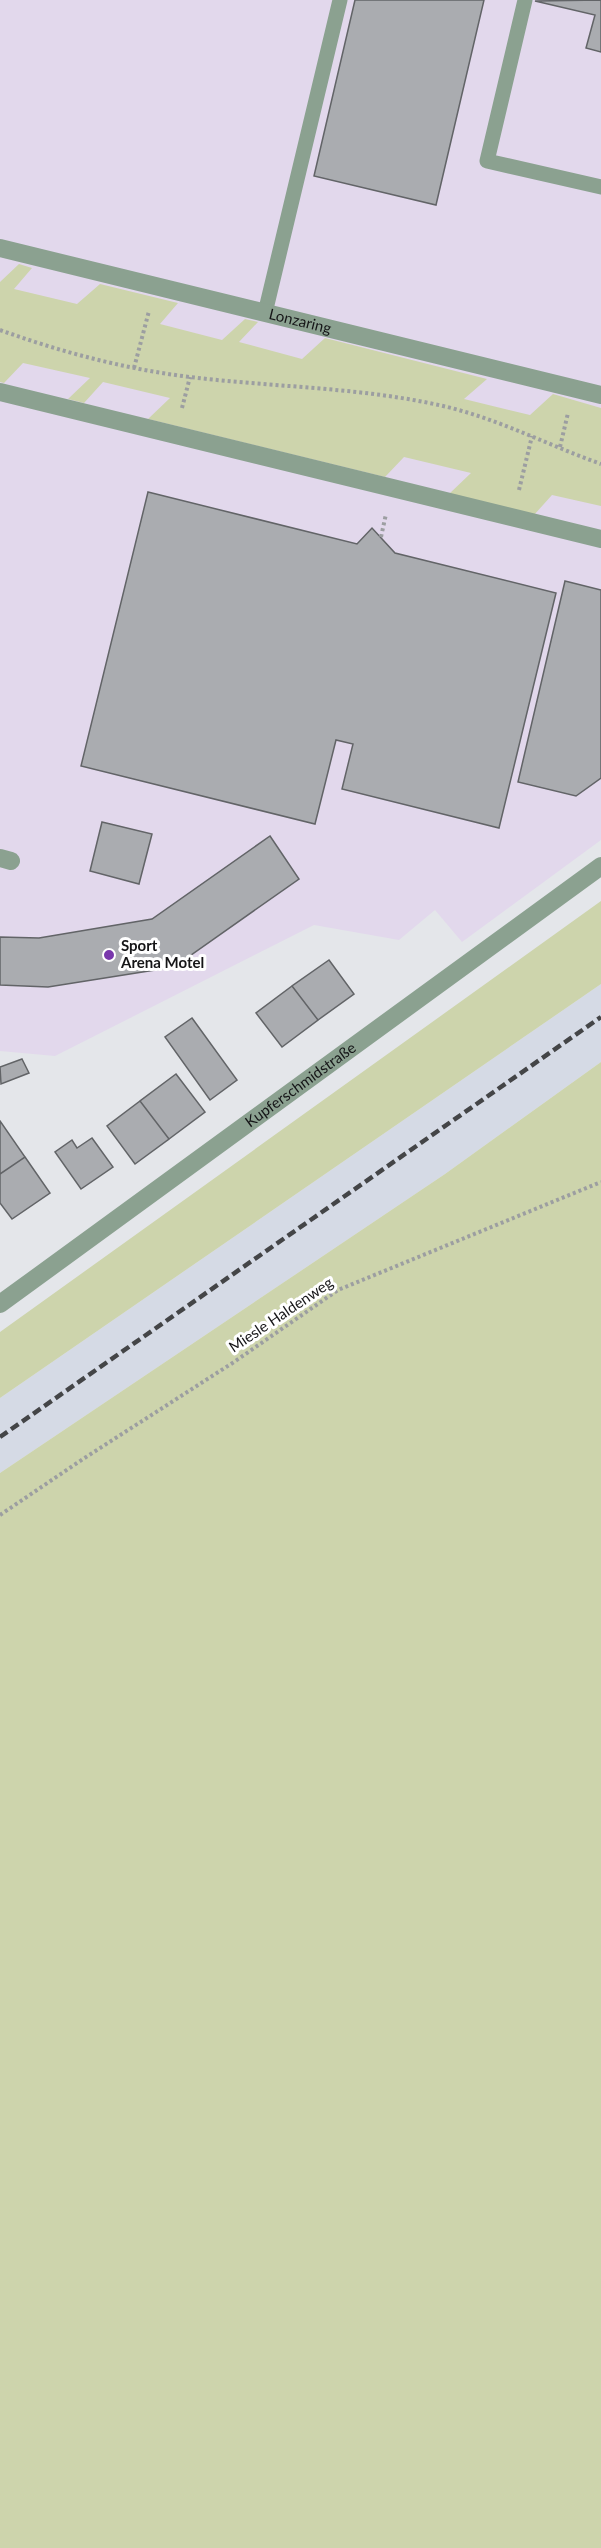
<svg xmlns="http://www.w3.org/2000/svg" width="601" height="2548" font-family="Lato,sans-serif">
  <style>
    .commercial { fill: #e2d8ec }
    .built { fill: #d5dae5 }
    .green { fill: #cdd4ac }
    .building { fill: #aaacb0; stroke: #626467; stroke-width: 1.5 }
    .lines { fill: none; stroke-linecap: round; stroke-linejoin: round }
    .path { stroke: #9c9ea1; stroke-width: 4; stroke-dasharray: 3 3; stroke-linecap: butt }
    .lane { stroke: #8ba190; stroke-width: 15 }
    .street { stroke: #8ba190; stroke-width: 18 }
    .rail { stroke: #444547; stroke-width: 4.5; stroke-dasharray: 9 4.5; stroke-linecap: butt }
    .poi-dot { fill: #7937ac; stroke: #fff; stroke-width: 2 }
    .labels { text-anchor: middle; stroke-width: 6; stroke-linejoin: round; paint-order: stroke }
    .street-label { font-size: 15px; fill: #151517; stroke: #fff }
    .poi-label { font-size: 15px; font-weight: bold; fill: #151517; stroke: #fff; text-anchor: start }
  </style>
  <rect width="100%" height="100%" fill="#e4e6ea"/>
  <path class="commercial" d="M 0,0 L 601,0 L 601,840 L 462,942 L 435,910 L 399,940 L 314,925 L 55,1056 L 0,1051 Z"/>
  <path class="built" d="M 601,984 L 601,1062 L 445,1174 L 0,1473 L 0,1398 Z"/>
  <path class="green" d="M 19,264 L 32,268 L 14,289 L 77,304 L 100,284 L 178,303 L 160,324 L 222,340 L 245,319 L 258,322 L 239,342 L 302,359 L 325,338 L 487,379 L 464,399 L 530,415 L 553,394 L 601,408 L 601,506 L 552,495 L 534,515 L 449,494 L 471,473 L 404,457 L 385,477 L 148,419 L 170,398 L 103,382 L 84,403 L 68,399 L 90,378 L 23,363 L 4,383 L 0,382 L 0,282 Z
    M 601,901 L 601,984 L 0,1398 L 0,1332 Z
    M 601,1062 L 601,2548 L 0,2548 L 0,1473 L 445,1174 Z"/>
  <path class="building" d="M 355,0 L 484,0 L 436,205 L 314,176 Z
    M 601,0 L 601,52 L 586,48 L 595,15 L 535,1 Z
    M 148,492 L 357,544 L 372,528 L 395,553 L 556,593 L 499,828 L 342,789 L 353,744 L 336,740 L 315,824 L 81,766 Z
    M 565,581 L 601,590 L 601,778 L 576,796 L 518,782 Z
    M 102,822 L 152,834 L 139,884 L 90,871 Z
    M 270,836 L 299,879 L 174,967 L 48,987 L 0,985 L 0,937 L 39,938 L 152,919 Z
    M 329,960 L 354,994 L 318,1020 L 292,986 Z
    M 292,986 L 318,1020 L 282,1047 L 256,1013 Z
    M 192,1018 L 237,1080 L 210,1100 L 165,1037 Z
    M 22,1059 L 29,1073 L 1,1084 L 0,1067 Z
    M 176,1074 L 205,1112 L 169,1139 L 140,1101 Z
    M 140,1101 L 169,1139 L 135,1164 L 107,1126 Z
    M 0,1121 L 25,1157 L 0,1174 Z
    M 92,1138 L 113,1167 L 81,1189 L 55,1152 L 72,1140 L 77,1148 Z
    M 25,1157 L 50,1193 L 12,1219 L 0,1203 L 0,1174 Z"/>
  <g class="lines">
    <path class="path" d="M 0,330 C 61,352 125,369 190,377 C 271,387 354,387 434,404 C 493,416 545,444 601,464
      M 134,368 L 149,311
      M 182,408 L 190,377
      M 560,447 L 568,413
      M 519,490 L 532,436
      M 381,537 L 386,514
      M 0,1515 L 83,1459 L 234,1362 L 338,1290 L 601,1182"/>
    <path class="lane" d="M 525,0 L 487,161 L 601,187
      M 265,313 L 340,0"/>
    <g class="street">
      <path id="s1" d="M 0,248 L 601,395"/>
      <path d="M 0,392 L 601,539"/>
      <path d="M 0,858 L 11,861"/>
      <path id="s2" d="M 0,1304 L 601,866"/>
    </g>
    <path class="rail" d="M 0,1437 L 601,1017"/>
  </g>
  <circle class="poi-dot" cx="109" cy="955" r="6"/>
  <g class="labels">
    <g class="street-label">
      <text dy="5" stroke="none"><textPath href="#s1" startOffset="309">Lonzaring</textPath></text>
      <text dy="5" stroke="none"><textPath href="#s2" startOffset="372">Kupferschmidstraße</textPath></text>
      <text transform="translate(281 1315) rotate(-34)" y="5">Miesle Haldenweg</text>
    </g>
    <g class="poi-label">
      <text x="121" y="951">Sport<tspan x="121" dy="17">Arena Motel</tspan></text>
    </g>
  </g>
</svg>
